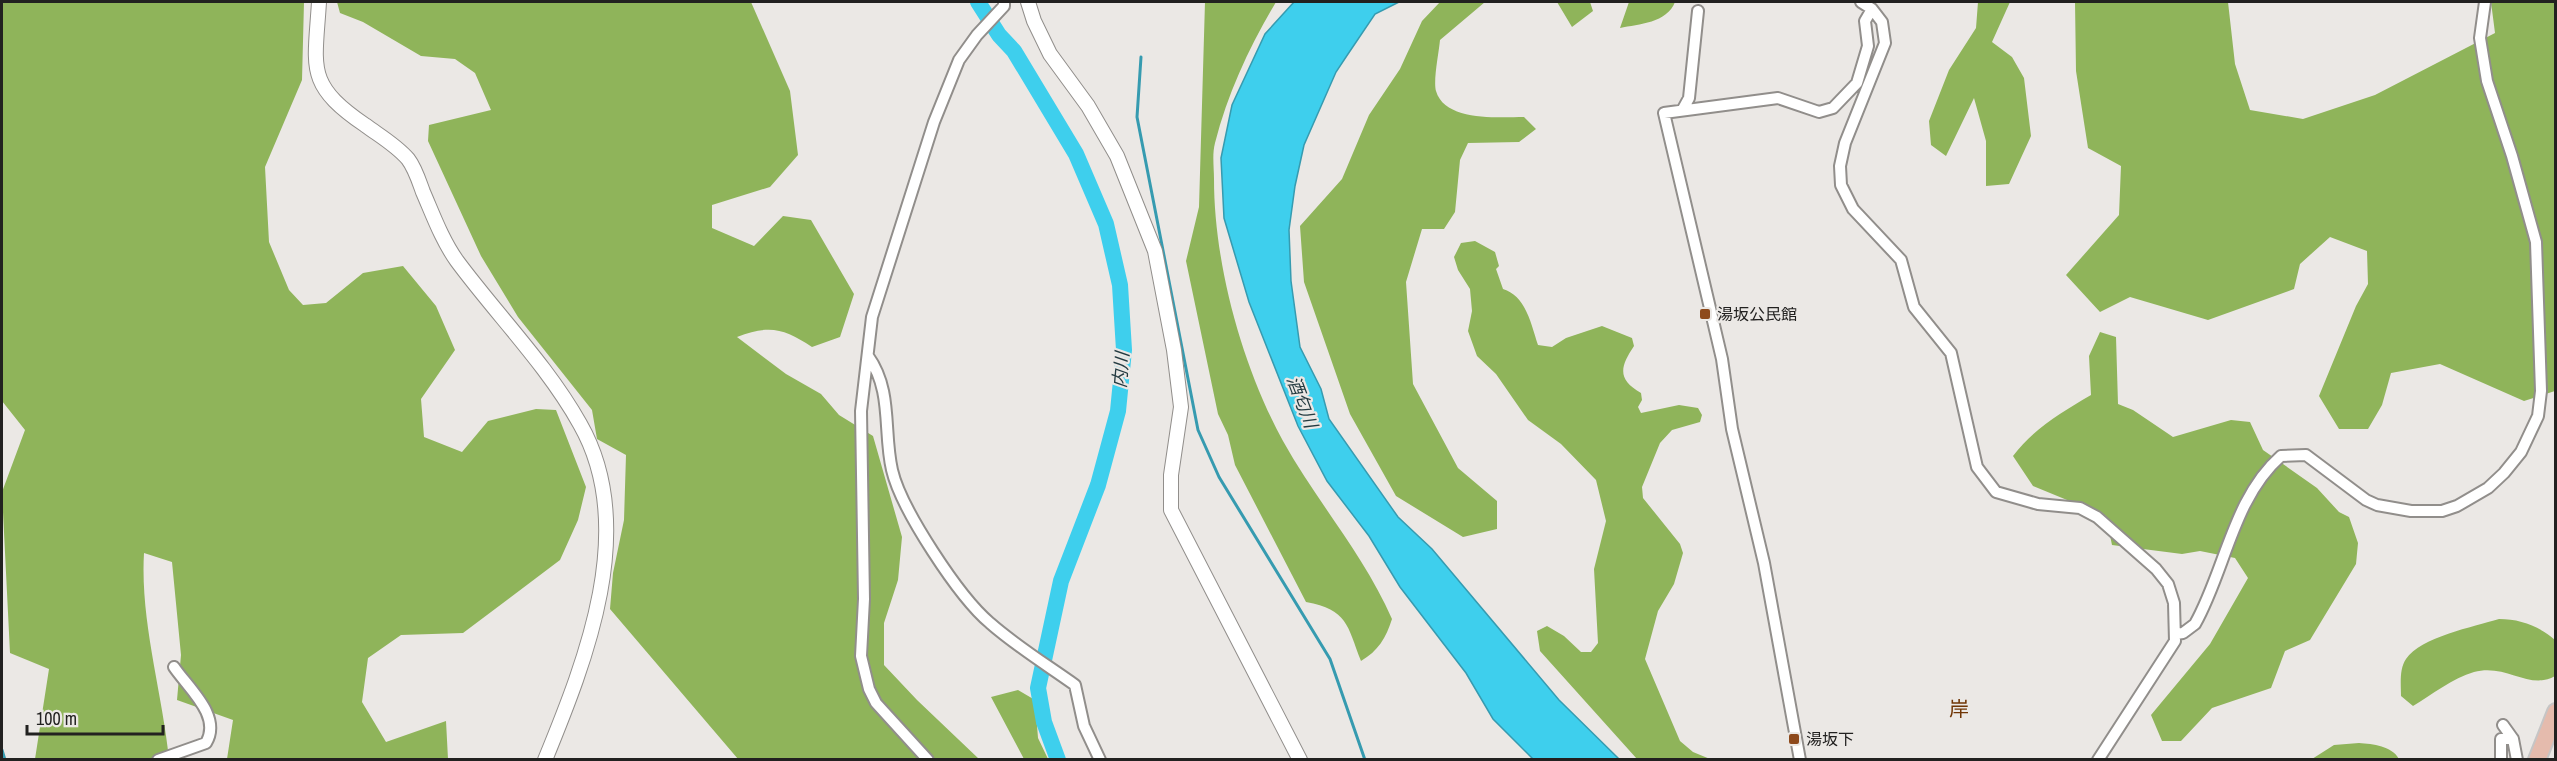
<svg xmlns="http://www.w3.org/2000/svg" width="2557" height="761" font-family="'Archivo Narrow','Noto Sans JP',sans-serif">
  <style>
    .forest { fill: #8fb45a }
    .water { fill: #3ecfed; stroke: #369bb0; stroke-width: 1.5 }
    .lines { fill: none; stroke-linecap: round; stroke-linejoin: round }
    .stream { stroke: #369bb0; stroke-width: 3 }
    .river { stroke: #3ecfed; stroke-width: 16 }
    .minor-casing { stroke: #918e8b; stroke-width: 14 }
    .tertiary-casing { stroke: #918e8b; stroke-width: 16 }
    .primary-casing { stroke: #c6c5c5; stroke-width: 20 }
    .minor { stroke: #fff; stroke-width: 10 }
    .tertiary { stroke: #fff; stroke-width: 14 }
    .primary { stroke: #e5bbad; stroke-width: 16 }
    .poi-dot { fill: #8e4a1c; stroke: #ebe8e5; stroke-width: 2 }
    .labels { text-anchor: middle; stroke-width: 4.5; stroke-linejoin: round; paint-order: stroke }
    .poi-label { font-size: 16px; fill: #222120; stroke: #ebe8e5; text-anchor: start }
    .water-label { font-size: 18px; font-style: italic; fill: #243b41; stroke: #ebe8e5 }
    .quarter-label { font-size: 20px; fill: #703505; stroke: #ebe8e5 }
  </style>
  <rect width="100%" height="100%" fill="#ebe8e5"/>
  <path class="forest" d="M 2,2 L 304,2 L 302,80 L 265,167 L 269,242 L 289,290 L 303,305 L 326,303 L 363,273 L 403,266 L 436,306 L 455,350 L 421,399 L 424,437 L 462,452 L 488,421 L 536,409 L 556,410 L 586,487 L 578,520 L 560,560 L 463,633 L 401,635 L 368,658 L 362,702 L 386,742 L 446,721 L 448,759 L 227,759 L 233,720 L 177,700 L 181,655 L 172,562 L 144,553 C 140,621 162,691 169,759 L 35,759 L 49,669 L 10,653 L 2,492 L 25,430 L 2,401 Z
    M 337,2 L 751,2 L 790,91 L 798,155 L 770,187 L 712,205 L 712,228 L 754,246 L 783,216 L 811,220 L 854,294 L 840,337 L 812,347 C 785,329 770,324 737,337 L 786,374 L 821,394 L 839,415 L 873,436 L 902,537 L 898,580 L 884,623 L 884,665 L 917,700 L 979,759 L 738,759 L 610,609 L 613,573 L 624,520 L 626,455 L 597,439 L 592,410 L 518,317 L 481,256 L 428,141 L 429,125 L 491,110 L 475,73 L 455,59 L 421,56 L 363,22 L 340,13 Z
    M 1205,2 L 1276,2 C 1250,46 1228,92 1215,143 C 1212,154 1214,168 1214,179 C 1214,264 1242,366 1283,441 C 1317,502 1364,555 1392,619 C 1386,638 1378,651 1361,661 C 1347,625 1348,610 1306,602 L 1235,465 L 1228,435 L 1218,414 L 1186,261 L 1199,207 Z
    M 1440,2 L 1485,2 L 1440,40 C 1439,52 1433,81 1436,91 C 1445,122 1499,117 1524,117 L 1536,129 L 1519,142 L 1468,143 L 1460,160 L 1455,212 L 1444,229 L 1422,229 L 1406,282 L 1413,384 L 1458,468 L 1497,501 L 1497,529 L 1463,537 L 1396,496 L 1350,414 L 1304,282 L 1300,226 L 1342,179 L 1369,115 L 1400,69 L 1422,21 Z
    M 1557,2 L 1590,2 L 1593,11 L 1572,27 Z
    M 1629,2 L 1675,2 C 1667,23 1639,24 1620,28 Z
    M 1978,2 L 2010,2 L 1992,42 L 2012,57 L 2024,78 L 2031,136 L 2009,184 L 1986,186 L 1986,141 L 1974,98 L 1946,156 L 1931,145 L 1929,121 L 1949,70 L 1976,28 Z
    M 2075,2 L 2228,2 L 2235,64 L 2250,110 L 2303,119 L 2375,95 L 2495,33 L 2491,2 L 2555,2 L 2555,391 L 2524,401 L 2440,364 L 2391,373 L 2382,405 L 2368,429 L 2339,429 L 2319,396 L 2356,306 L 2368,284 L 2367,251 L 2330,237 L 2300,264 L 2294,289 L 2208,320 L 2130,297 L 2100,312 L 2066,275 L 2119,215 L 2121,166 L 2088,148 L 2076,71 Z
    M 1475,241 L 1495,252 L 1499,266 L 1496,269 L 1503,289 C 1526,296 1531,324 1538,345 L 1552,347 L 1566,338 L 1602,326 L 1632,338 L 1634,346 C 1620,367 1617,379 1641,393 L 1642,400 L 1638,407 L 1641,413 L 1679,405 L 1698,408 L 1702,415 L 1700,422 L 1672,430 L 1660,443 L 1642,487 L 1643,498 L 1680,544 L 1683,553 L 1674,584 L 1658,611 L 1645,659 L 1680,741 L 1693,752 L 1710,759 L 1637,759 L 1540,651 L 1537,631 L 1547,626 L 1564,636 L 1581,652 L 1591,652 L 1598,643 L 1594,569 L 1606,521 L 1596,480 L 1561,444 L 1528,420 L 1496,374 L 1477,356 L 1468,331 L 1472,311 L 1470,289 L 1458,270 L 1454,257 L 1461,243 Z
    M 2100,332 L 2116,337 L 2118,404 L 2133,410 L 2173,437 L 2231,420 L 2250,422 L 2263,450 L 2317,488 L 2339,512 L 2349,517 L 2358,543 L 2356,564 L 2310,640 L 2285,651 L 2271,688 L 2212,708 L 2181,741 L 2162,741 L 2151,715 L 2210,644 L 2248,578 L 2235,558 L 2200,551 L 2182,554 L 2112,545 L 2106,516 L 2033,486 L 2013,456 C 2033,429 2062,412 2091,395 L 2089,356 Z
    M 2499,619 C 2520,619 2539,626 2555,640 L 2555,676 C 2530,691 2506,663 2474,672 C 2453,678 2431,695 2413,706 L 2401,696 C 2401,685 2399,669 2406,659 C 2421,637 2473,627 2499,619 Z
    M 1018,690 L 1035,700 L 1038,738 L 1048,759 L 1024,759 L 991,697 Z
    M 2359,743 C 2373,744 2392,746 2399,759 L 2312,759 L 2334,745 Z"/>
  <path class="water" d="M 1294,2 L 1399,2 L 1375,14 L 1348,54 L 1336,72 L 1304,145 L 1295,186 L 1289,230 L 1291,281 L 1300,347 L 1321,389 L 1329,419 L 1398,517 L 1432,549 L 1559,700 L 1619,759 L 1533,759 L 1493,719 L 1466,673 L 1400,587 L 1369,536 L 1327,481 L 1298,426 L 1249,302 L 1224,218 L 1221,158 L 1232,105 L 1265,34 Z"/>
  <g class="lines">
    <path class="stream" d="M 1141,57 L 1137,117 L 1198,430 L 1219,477 L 1330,659 L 1365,760
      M 2,750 L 5,760"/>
    <path class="river" d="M 978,2 L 999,35 L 1014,51 L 1076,154 L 1106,224 L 1120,285 L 1124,350 L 1118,411 L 1098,485 L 1061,581 L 1038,688 L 1044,722 L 1058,760"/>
    <defs>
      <path id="minor" d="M 1861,2 L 1872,9 L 1882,22 L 1885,43 L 1845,143 L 1840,166 L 1841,185 L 1853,209 L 1901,260 L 1914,307 L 1951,353 L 1977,467 L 1996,492 L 2038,504 L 2080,508 L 2097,517 L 2156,569 L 2168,584 L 2174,603 L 2175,641 L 2098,760
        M 1683,109 L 1689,98 L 1698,11
        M 868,356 C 893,391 883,431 892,470 C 901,509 959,597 990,623 C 1016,646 1047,665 1075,685 L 1084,726 L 1100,760
        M 2176,634 L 2183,633 L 2195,624 C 2225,571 2233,498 2281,456 L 2306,455 L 2366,500 L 2377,505 L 2411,511 L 2442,511 L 2457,506 L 2488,488 L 2504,473 L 2521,452 L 2538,416 L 2541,391 L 2536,242 L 2512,156 L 2487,81 L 2480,38 L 2485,2
        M 2503,725 L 2513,739
        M 158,760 L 206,743 C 222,716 189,689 174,667
        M 928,760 L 876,703 L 869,689 L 861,656 L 864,599 L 861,411 L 872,317 L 934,122 L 959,60 L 977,35 L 1004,6 L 1004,2
        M 1800,760 L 1764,563 L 1732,429 L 1722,359 L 1664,113 L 1778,98 L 1819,112 L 1833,108 L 1857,83 L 1868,46 L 1865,21 L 1872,9
        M 2501,760 L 2501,739 L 2513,739 L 2517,760"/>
      <path id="tertiary" d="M 319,2 C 315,68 305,84 365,125 C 380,136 396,145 408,159 C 415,168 419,181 423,192 C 433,215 442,240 457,261 C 497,315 547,365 580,424 C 639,527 586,660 545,760
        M 1028,2 L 1034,21 L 1050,54 L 1088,106 L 1117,156 L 1155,251 L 1174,350 L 1181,407 L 1171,475 L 1171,510 L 1300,760"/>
      <path id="primary" d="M 2537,760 L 2556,712"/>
    </defs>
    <use href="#minor" class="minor-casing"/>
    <use href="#tertiary" class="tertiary-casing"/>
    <use href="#primary" class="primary-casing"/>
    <use href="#minor" class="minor"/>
    <use href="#tertiary" class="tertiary"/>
    <use href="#primary" class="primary"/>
  </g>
  <g class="poi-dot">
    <rect x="1699" y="308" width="12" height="12" rx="3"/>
    <rect x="1788" y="733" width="12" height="12" rx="3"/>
  </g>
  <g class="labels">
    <g class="poi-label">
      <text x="1717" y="320">湯坂公民館</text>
      <text x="1806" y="745">湯坂下</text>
    </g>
    <g class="water-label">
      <text transform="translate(1121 370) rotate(-85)" y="6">内川</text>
      <text transform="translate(1302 402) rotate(69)" y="6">酒匂川</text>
    </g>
    <g class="quarter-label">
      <text x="1959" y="716">岸</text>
    </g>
  </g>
  <rect width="2557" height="761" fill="none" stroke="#222120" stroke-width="6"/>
  <path d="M27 725v9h136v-9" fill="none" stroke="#222120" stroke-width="3"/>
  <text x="36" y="725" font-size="18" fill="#222120" stroke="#ebe8e5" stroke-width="4.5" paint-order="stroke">100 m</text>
</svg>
